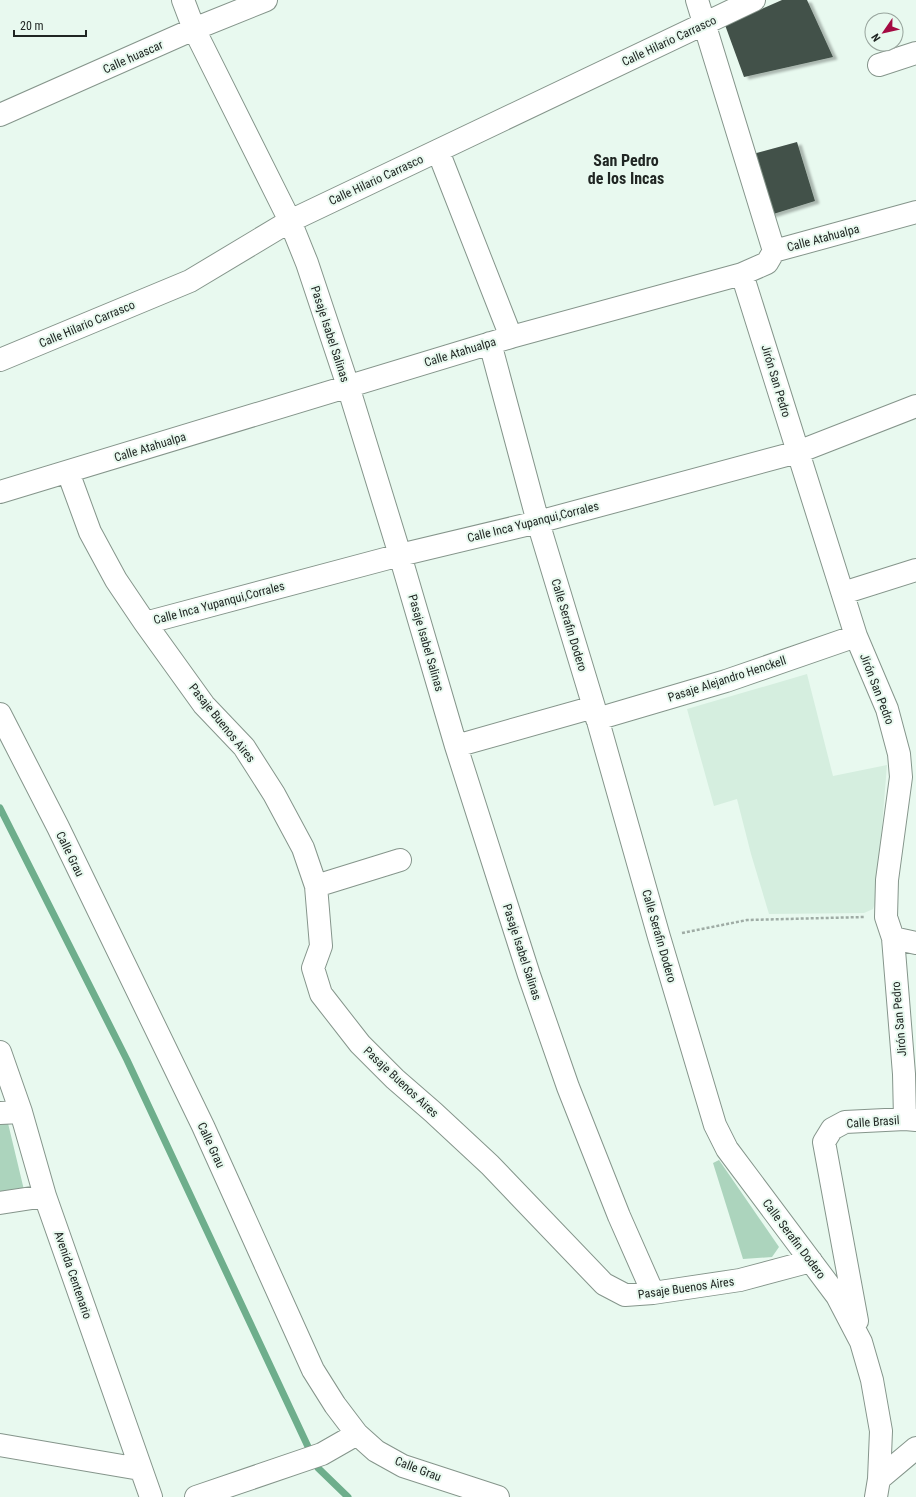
<svg xmlns="http://www.w3.org/2000/svg" width="916" height="1497" font-family="'Roboto Condensed',sans-serif">
  <style>
    .built { fill: #d5eedf }
    .green { fill: #acd4bd }
    .lines { fill: none; stroke-linecap: round; stroke-linejoin: round }
    .stream { stroke: #6eae8c; stroke-width: 7 }
    .building { fill: #435149; filter: url(#shadow) }
    .minor-casing { stroke: #85958b; stroke-width: 24 }
    .path { stroke: #9faca5; stroke-width: 2.5; stroke-dasharray: 3 2; stroke-linecap: butt }
    .minor { stroke: #fff; stroke-width: 22 }
    .labels { text-anchor: middle; stroke-width: 4; stroke-linejoin: round; paint-order: stroke }
    .street-label { font-size: 12px; fill: #202623; stroke: #e8f9ef }
    .district-label { font-size: 16px; font-weight: bold; fill: #202623; stroke: #e8f9ef }
  </style>
  <defs>
    <filter id="shadow"><feDropShadow dx="4.5" dy="2.5" stdDeviation="1" flood-color="#0004"/></filter>
  </defs>
  <rect width="100%" height="100%" fill="#e8f9ef"/>
  <path class="built" d="M 807,674 L 833,776 L 887,765 L 876,900 L 873,909 L 864,913 L 769,914 L 751,854 L 737,799 L 714,806 L 687,709 Z"/>
  <path class="green" d="M 0,1119 L 7,1119 L 24,1190 L 0,1194 Z
    M 719,1160 L 779,1247 L 772,1257 L 743,1259 L 713,1163 Z"/>
  <g class="lines">
    <path class="stream" d="M 0,808 L 127,1060 L 318,1468 L 348,1497"/>
  </g>
  <path class="building" d="M 782,0 L 807,0 L 833,57 L 744,77 L 725,25 Z
    M 797,142 L 815,201 L 767,216 L 749,155 Z"/>
  <g class="lines">
    <defs>
      <path id="minor" d="M 183,0 L 194,29 L 290,221 L 307,263 L 348,386 L 400,555 L 456,746 L 529,975 L 568,1087 L 619,1216 L 653,1293
        M 697,0 L 774,251
        M 879,65 L 916,53
        M 0,115 L 194,29 L 266,0
        M 438,151 L 511,337
        M 742,274 L 856,636 L 887,709 L 899,754 L 901,777 L 887,880 L 886,917 L 893,938 L 904,1074 L 905,1119
        M 490,343 L 538,522 L 594,707 L 659,937 L 715,1125 L 727,1149 L 837,1296 L 861,1342 L 872,1380 L 881,1431 L 879,1479 L 876,1497
        M 0,360 L 190,281 L 290,221 L 754,0
        M 68,472 L 90,532 L 116,580 L 145,623 L 204,705 L 244,747 L 274,794 L 303,848 L 316,886 L 321,946 L 313,968 L 321,994 L 360,1044 L 395,1079 L 433,1112 L 490,1165 L 604,1284 L 625,1295 L 653,1293 L 740,1280 L 811,1261
        M 0,492 L 511,337 L 742,274 L 767,263 L 774,251 L 916,212
        M 843,593 L 916,570
        M 145,623 L 400,555 L 538,522 L 798,452 L 916,406
        M 0,714 L 58,827 L 203,1126 L 313,1370 L 335,1405 L 357,1434 L 376,1451 L 403,1466 L 498,1497
        M 597,719 L 726,681 L 856,636
        M 456,746 L 594,707
        M 316,886 L 400,860
        M 893,938 L 916,943
        M 0,1052 L 21,1112 L 45,1196 L 151,1497
        M 0,1113 L 21,1112
        M 0,1203 L 45,1196
        M 857,1321 L 824,1142 L 832,1129 L 845,1122 L 905,1119 L 916,1120
        M 0,1445 L 140,1469
        M 879,1479 L 916,1448
        M 196,1497 L 322,1454 L 357,1434"/>
    </defs>
    <use href="#minor" class="minor-casing"/>
    <path class="path" d="M 682,933 L 747,920 L 864,917"/>
    <use href="#minor" class="minor"/>
  </g>
  <g class="labels">
    <g class="street-label">
      <text transform="translate(669 41) rotate(-25)" y="4">Calle Hilario Carrasco</text>
      <text transform="translate(133 57) rotate(-24)" y="4">Calle huascar</text>
      <text transform="translate(376 180) rotate(-25)" y="4">Calle Hilario Carrasco</text>
      <text transform="translate(823 238) rotate(-15)" y="4">Calle Atahualpa</text>
      <text transform="translate(87 324) rotate(-23)" y="4">Calle Hilario Carrasco</text>
      <text transform="translate(330 334) rotate(72)" y="4">Pasaje Isabel Salinas</text>
      <text transform="translate(460 352) rotate(-17)" y="4">Calle Atahualpa</text>
      <text transform="translate(776 381) rotate(73)" y="4">Jirón San Pedro</text>
      <text transform="translate(150 447) rotate(-17)" y="4">Calle Atahualpa</text>
      <text transform="translate(533 522) rotate(-14)" y="4">Calle Inca Yupanqui,Corrales</text>
      <text transform="translate(219 603) rotate(-15)" y="4">Calle Inca Yupanqui,Corrales</text>
      <text transform="translate(569 625) rotate(73)" y="4">Calle Serafin Dodero</text>
      <text transform="translate(426 643) rotate(74)" y="4">Pasaje Isabel Salinas</text>
      <text transform="translate(727 679) rotate(-18)" y="4">Pasaje Alejandro Henckell</text>
      <text transform="translate(877 689) rotate(69)" y="4">Jirón San Pedro</text>
      <text transform="translate(222 723) rotate(51)" y="4">Pasaje Buenos Aires</text>
      <text transform="translate(70 854) rotate(64)" y="4">Calle Grau</text>
      <text transform="translate(659 936) rotate(74)" y="4">Calle Serafin Dodero</text>
      <text transform="translate(522 952) rotate(72)" y="4">Pasaje Isabel Salinas</text>
      <text transform="translate(899 1019) rotate(-95)" y="4">Jirón San Pedro</text>
      <text transform="translate(401 1082) rotate(43)" y="4">Pasaje Buenos Aires</text>
      <text transform="translate(873 1122) rotate(-4)" y="4">Calle Brasil</text>
      <text transform="translate(211 1145) rotate(65)" y="4">Calle Grau</text>
      <text transform="translate(794 1239) rotate(53)" y="4">Calle Serafin Dodero</text>
      <text transform="translate(73 1275) rotate(71)" y="4">Avenida Centenario</text>
      <text transform="translate(686 1288) rotate(-8)" y="4">Pasaje Buenos Aires</text>
      <text transform="translate(418 1469) rotate(21)" y="4">Calle Grau</text>
    </g>
    <g class="district-label">
      <text x="626" y="166">San Pedro<tspan x="626" dy="18">de los Incas</tspan></text>
    </g>
  </g>
  <g transform="translate(884 32) rotate(236)"><circle r="19" fill="#e8f9ef" stroke="#98a59d"/>
  <path d="M0-3L7 15L0 10L-7 15Z" fill="#a40a42"/>
  <text y="-6" font-size="11" font-weight="bold" text-anchor="middle" fill="#202623">N</text>
  </g>
  <path d="M14 30v6h72v-6" fill="none" stroke="#202623" stroke-width="2"/>
  <text x="20" y="30" font-size="12" fill="#202623" stroke="#e8f9ef" stroke-width="3" paint-order="stroke">20 m</text>
</svg>
